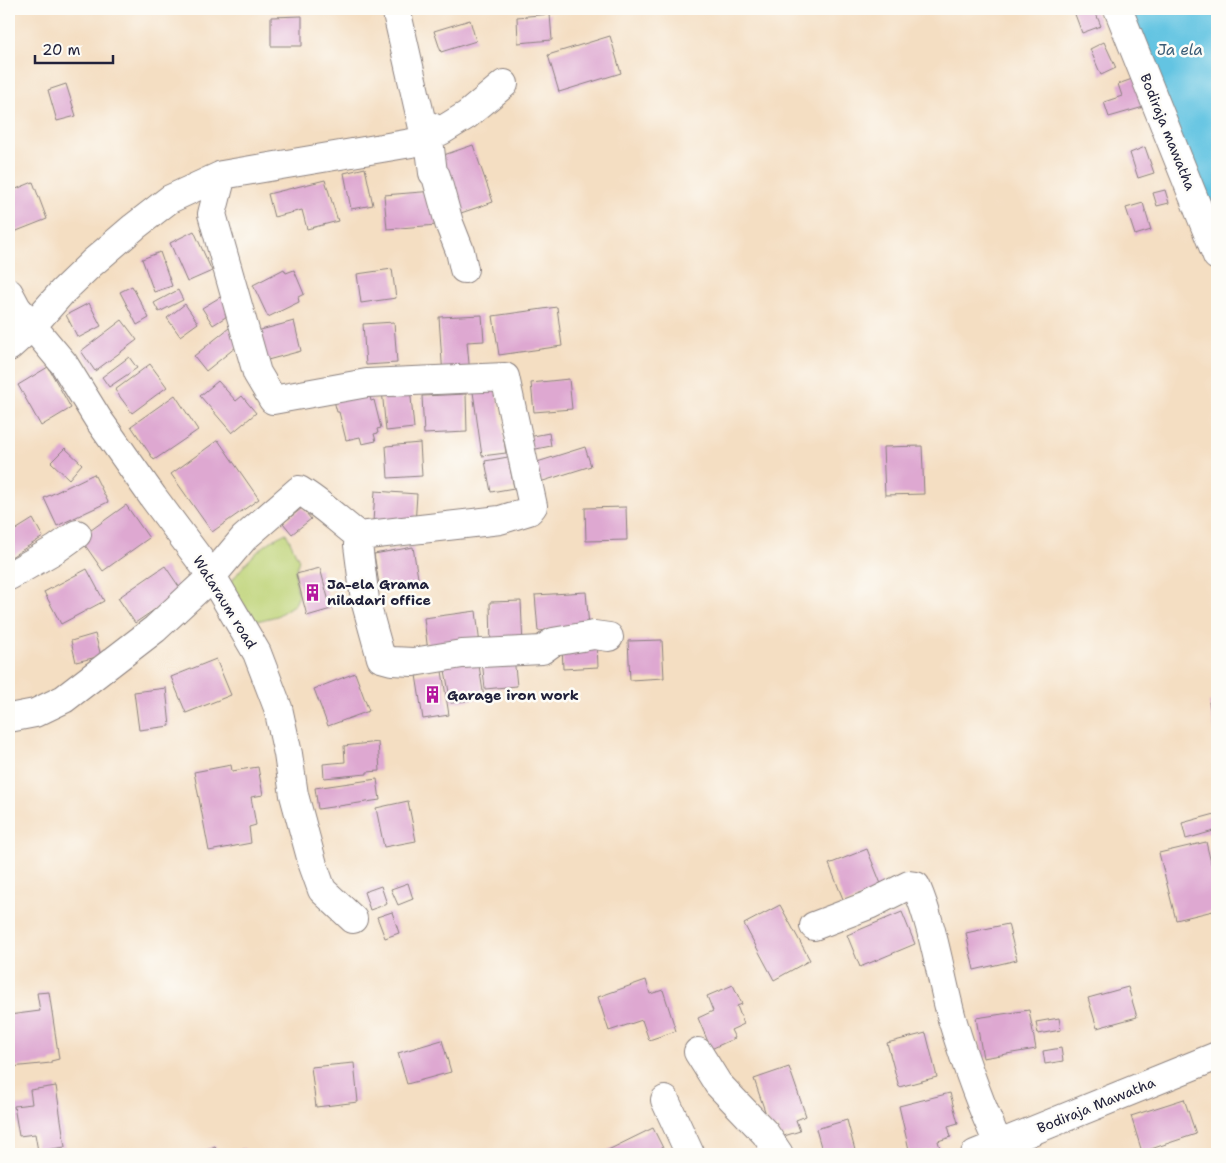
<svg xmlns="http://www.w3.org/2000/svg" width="1226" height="1163" font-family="'Shantell Sans',sans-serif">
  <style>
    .green { fill: #bed377; stroke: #707a59 }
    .water { fill: #64c4e2; stroke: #43738e }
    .building { fill: #dea8d1 }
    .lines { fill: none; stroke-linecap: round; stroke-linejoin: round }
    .minor-casing { stroke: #8b807e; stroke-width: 30 }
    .minor { stroke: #fff; stroke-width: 28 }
    .labels { text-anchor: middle; stroke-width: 5; stroke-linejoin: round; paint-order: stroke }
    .street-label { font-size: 14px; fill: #22223b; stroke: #fdfcf7 }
    .poi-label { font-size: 14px; font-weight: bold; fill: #22223b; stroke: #fdfcf7; text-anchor: start }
    .water-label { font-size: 15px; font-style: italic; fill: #395b75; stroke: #fdfcf7 }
  </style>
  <rect width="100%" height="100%" fill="#fdfcf7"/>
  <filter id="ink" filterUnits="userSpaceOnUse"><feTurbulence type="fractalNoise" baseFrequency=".02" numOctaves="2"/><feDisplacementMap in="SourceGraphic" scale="10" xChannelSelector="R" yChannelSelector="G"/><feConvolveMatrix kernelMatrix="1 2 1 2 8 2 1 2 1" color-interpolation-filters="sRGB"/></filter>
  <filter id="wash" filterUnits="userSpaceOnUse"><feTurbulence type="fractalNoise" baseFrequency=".0096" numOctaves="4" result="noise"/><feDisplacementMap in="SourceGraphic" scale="20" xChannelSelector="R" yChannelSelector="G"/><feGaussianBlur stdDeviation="1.12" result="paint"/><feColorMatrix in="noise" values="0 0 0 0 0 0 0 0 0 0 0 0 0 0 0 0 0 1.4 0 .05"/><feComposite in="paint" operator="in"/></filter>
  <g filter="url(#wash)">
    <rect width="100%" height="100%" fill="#f4dec2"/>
    <path class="green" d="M 286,533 L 299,560 L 295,572 L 298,598 L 295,604 L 277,616 L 257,621 L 228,586 C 244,564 261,544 286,533 Z"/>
    <path class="water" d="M 1123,9 L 1217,9 L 1217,235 Z"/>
    <g id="blocks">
      <path class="building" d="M 1073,9 L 1094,9 L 1101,26 L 1082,33 Z
        M 550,14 L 552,40 L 518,43 L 517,17 Z
        M 302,16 L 302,46 L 271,46 L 271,17 Z
        M 470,20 L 476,41 L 441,52 L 434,31 Z
        M 610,36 L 621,73 L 559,92 L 548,55 Z
        M 1104,42 L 1116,68 L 1101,75 L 1090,49 Z
        M 1138,77 L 1147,106 L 1109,117 L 1104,102 L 1122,96 L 1118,84 Z
        M 66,84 L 76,116 L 57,121 L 48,90 Z
        M 473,145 L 493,202 L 458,214 L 438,157 Z
        M 1145,147 L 1154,173 L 1138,178 L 1130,153 Z
        M 365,168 L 373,205 L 351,209 L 344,173 Z
        M 325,180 L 338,221 L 307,229 L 302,210 L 274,217 L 268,194 Z
        M 33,182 L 47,219 L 9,234 L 9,192 Z
        M 1165,190 L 1169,203 L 1157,206 L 1153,193 Z
        M 434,191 L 437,225 L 387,229 L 384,195 Z
        M 1143,203 L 1151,230 L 1135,235 L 1126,208 Z
        M 194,231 L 212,271 L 187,282 L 170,243 Z
        M 160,252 L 172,286 L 154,292 L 142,259 Z
        M 284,269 L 286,273 L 294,270 L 304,294 L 298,297 L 299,302 L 268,317 L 253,285 Z
        M 392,269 L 396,298 L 361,303 L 357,274 Z
        M 132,286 L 149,318 L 137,325 L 120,292 Z
        M 178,290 L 183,300 L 159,312 L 154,303 Z
        M 222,296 L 232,313 L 213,325 L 202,308 Z
        M 89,303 L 101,326 L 78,338 L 66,315 Z
        M 185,304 L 198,323 L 180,336 L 167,318 Z
        M 557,307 L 562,346 L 499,355 L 493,316 Z
        M 482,315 L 484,341 L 467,342 L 470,374 L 443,377 L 439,317 Z
        M 122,320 L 137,340 L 95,371 L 81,351 Z
        M 294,321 L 301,351 L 264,361 L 257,331 Z
        M 394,322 L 397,363 L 366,365 L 363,324 Z
        M 229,328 L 241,343 L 206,371 L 194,356 Z
        M 129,357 L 137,368 L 109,387 L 102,377 Z
        M 150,364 L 167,387 L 132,413 L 115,390 Z
        M 48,367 L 71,408 L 41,426 L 18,385 Z
        M 569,379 L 572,409 L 534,412 L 531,383 Z
        M 218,381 L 236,401 L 242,396 L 256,413 L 232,433 L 200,396 Z
        M 410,387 L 414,428 L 386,431 L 382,390 Z
        M 368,388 L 371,401 L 374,400 L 381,428 L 377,429 L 378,433 L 374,434 L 376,441 L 362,444 L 360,437 L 346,440 L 339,412 L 337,412 L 332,393 Z
        M 496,389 L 506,453 L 482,456 L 473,392 Z
        M 466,394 L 467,432 L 424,434 L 422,396 Z
        M 175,395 L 198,430 L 154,460 L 131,426 Z
        M 549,433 L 551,446 L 526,451 L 523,438 Z
        M 218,440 L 259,499 L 212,532 L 171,474 Z
        M 420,443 L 422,476 L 388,478 L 386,446 Z
        M 922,446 L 924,494 L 885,495 L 883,447 Z
        M 585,447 L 591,466 L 540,482 L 534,463 Z
        M 65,448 L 82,464 L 69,479 L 51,462 Z
        M 508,457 L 514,488 L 491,492 L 485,461 Z
        M 94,474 L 108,502 L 57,526 L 44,498 Z
        M 375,491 L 417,494 L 415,525 L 373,522 Z
        M 126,505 L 149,538 L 103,571 L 80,538 Z
        M 626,507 L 627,540 L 586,541 L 585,508 Z
        M 302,508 L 311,519 L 292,534 L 283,523 Z
        M 33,519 L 43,537 L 11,557 L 9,553 L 9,534 Z
        M 413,547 L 419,584 L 380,590 L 374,554 Z
        M 165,566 L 182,591 L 135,623 L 118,598 Z
        M 320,568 L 331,609 L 307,616 L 296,574 Z
        M 87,569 L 104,601 L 61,624 L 44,592 Z
        M 586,592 L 589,627 L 538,631 L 535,595 Z
        M 521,601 L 523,646 L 491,647 L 490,602 Z
        M 476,611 L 480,645 L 428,652 L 424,618 Z
        M 95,634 L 101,656 L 76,662 L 71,641 Z
        M 662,640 L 664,678 L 630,680 L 628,641 Z
        M 597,644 L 598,667 L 563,669 L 562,646 Z
        M 514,657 L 517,686 L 485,689 L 482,660 Z
        M 216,659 L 231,695 L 186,713 L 171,677 Z
        M 478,659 L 484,698 L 451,703 L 444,665 Z
        M 442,671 L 449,715 L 423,719 L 416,675 Z
        M 355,673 L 369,711 L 328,726 L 314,689 Z
        M 166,688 L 170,726 L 139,730 L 134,692 Z
        M 1217,700 L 1217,738 L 1216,738 L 1209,702 Z
        M 378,742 L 380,771 L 367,772 L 367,774 L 324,778 L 323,764 L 345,762 L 344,746 Z
        M 231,765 L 232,771 L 258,767 L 263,795 L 251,797 L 256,825 L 249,827 L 251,843 L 209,851 L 194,772 Z
        M 377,779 L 380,800 L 318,809 L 315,788 Z
        M 408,801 L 416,841 L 384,847 L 376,808 Z
        M 1215,814 L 1217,830 L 1186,839 L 1182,823 Z
        M 1206,842 L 1217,888 L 1217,910 L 1176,920 L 1159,853 Z
        M 867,849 L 883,889 L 845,904 L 829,864 Z
        M 408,883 L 413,899 L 398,905 L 391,889 Z
        M 381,886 L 387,904 L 370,910 L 364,892 Z
        M 780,905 L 810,960 L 774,980 L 744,924 Z
        M 392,912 L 399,933 L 385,938 L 377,917 Z
        M 902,912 L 915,944 L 860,967 L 847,935 Z
        M 1008,924 L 1017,960 L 974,970 L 966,933 Z
        M 646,980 L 650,994 L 663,990 L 676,1031 L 649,1040 L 642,1020 L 609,1031 L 598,997 Z
        M 733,985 L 742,1004 L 737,1006 L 744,1024 L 731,1030 L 735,1038 L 711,1049 L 698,1018 L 713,1011 L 707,996 Z
        M 1128,987 L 1137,1017 L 1097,1028 L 1088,998 Z
        M 49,992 L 59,1059 L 51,1061 L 51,1063 L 11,1067 L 9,1048 L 9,1015 L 40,1011 L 37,993 Z
        M 1029,1010 L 1036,1049 L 983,1058 L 976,1018 Z
        M 1059,1018 L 1061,1030 L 1038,1034 L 1036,1022 Z
        M 926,1033 L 937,1077 L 899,1087 L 887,1043 Z
        M 442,1040 L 451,1072 L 407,1084 L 398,1053 Z
        M 1061,1048 L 1063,1061 L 1045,1064 L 1043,1051 Z
        M 354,1063 L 358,1102 L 316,1107 L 311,1067 Z
        M 789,1067 L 806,1116 L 796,1120 L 800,1131 L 781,1137 L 778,1127 L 771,1129 L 754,1079 Z
        M 56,1086 L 65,1147 L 38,1151 L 35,1134 L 19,1136 L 14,1106 L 32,1104 L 30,1090 Z
        M 950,1093 L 958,1123 L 948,1126 L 951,1137 L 938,1141 L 940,1148 L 910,1154 L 899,1106 Z
        M 1184,1099 L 1196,1134 L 1142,1152 L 1131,1116 Z
        M 847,1120 L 856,1154 L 823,1154 L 816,1129 Z
        M 653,1128 L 666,1154 L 603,1154 L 602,1153 Z
        M 215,1146 L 217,1154 L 200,1154 L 199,1152 Z
        M 244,1148 L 246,1154 L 228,1154 Z"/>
    </g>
  </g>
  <g filter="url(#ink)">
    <use href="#blocks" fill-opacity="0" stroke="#8b807e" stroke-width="1"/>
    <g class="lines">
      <defs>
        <path id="minor" d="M 396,9 L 423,128 L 429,140 L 222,175 L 212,214 L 257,373 L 273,400 L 367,383 L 505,377 L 533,506 L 529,511 L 500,520 L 359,536 L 358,545 L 365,600 L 381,658 L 392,661 L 413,662 L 462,654 L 542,650 L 553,642 L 594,635 L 609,637
          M 1118,9 L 1217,256
          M 423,123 L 441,131 L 467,115 L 504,84
          M 429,140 L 433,173 L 436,176 L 449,223 L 460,251 L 464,269
          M 9,293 L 17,308 L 64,364 L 98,419 L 153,497 L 212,576 L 257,653 L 278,708 L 288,754 L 294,795 L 313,865 L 322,890 L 353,919
          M 9,347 L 32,326 L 63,291 L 92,263 L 134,227 L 170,199 L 222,175
          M 9,576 L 56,549 L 77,534
          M 9,718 L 35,713 L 64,699 L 155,629 L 212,576 L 244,538 L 299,490 C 321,503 339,521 359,536
          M 814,926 L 869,905 L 909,885 L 916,886 C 934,928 940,975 952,1019 C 965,1062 980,1105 999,1145
          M 698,1052 L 718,1084 L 765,1133 L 779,1154
          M 665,1100 L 690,1154
          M 975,1154 L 1217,1056"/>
      </defs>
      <use href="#minor" class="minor-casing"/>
      <use href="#minor" class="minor"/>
    </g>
  </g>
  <defs>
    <symbol id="building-bare" viewBox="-9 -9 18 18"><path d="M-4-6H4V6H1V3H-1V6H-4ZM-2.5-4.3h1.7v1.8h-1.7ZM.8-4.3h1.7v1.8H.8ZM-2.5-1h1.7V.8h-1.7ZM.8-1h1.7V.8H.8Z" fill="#b5179e" stroke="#fdfcf7" stroke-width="2.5" paint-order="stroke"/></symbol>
  </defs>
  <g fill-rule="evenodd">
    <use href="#building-bare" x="300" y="580" width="25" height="25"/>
    <use href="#building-bare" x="420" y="682" width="25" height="25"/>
  </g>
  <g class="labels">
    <g class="street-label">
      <text transform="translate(1168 132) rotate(68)" y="5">Bodiraja mawatha</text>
      <text transform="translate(225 602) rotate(58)" y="5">Wataraum road</text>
      <text transform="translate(1096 1105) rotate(-22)" y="5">Bodiraja Mawatha</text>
    </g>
    <g class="poi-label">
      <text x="327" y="589">Ja-ela Grama<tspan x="327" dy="16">niladari office</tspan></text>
      <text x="447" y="700">Garage iron work</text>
    </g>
    <g class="water-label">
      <text x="1180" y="55">Ja ela</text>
    </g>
  </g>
  <rect width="1226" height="1163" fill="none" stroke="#fdfcf7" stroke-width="30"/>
  <path d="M35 55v8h78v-8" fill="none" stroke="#22223b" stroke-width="2.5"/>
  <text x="42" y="55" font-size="15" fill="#22223b" stroke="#fdfcf7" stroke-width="4" paint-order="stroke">20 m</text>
</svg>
